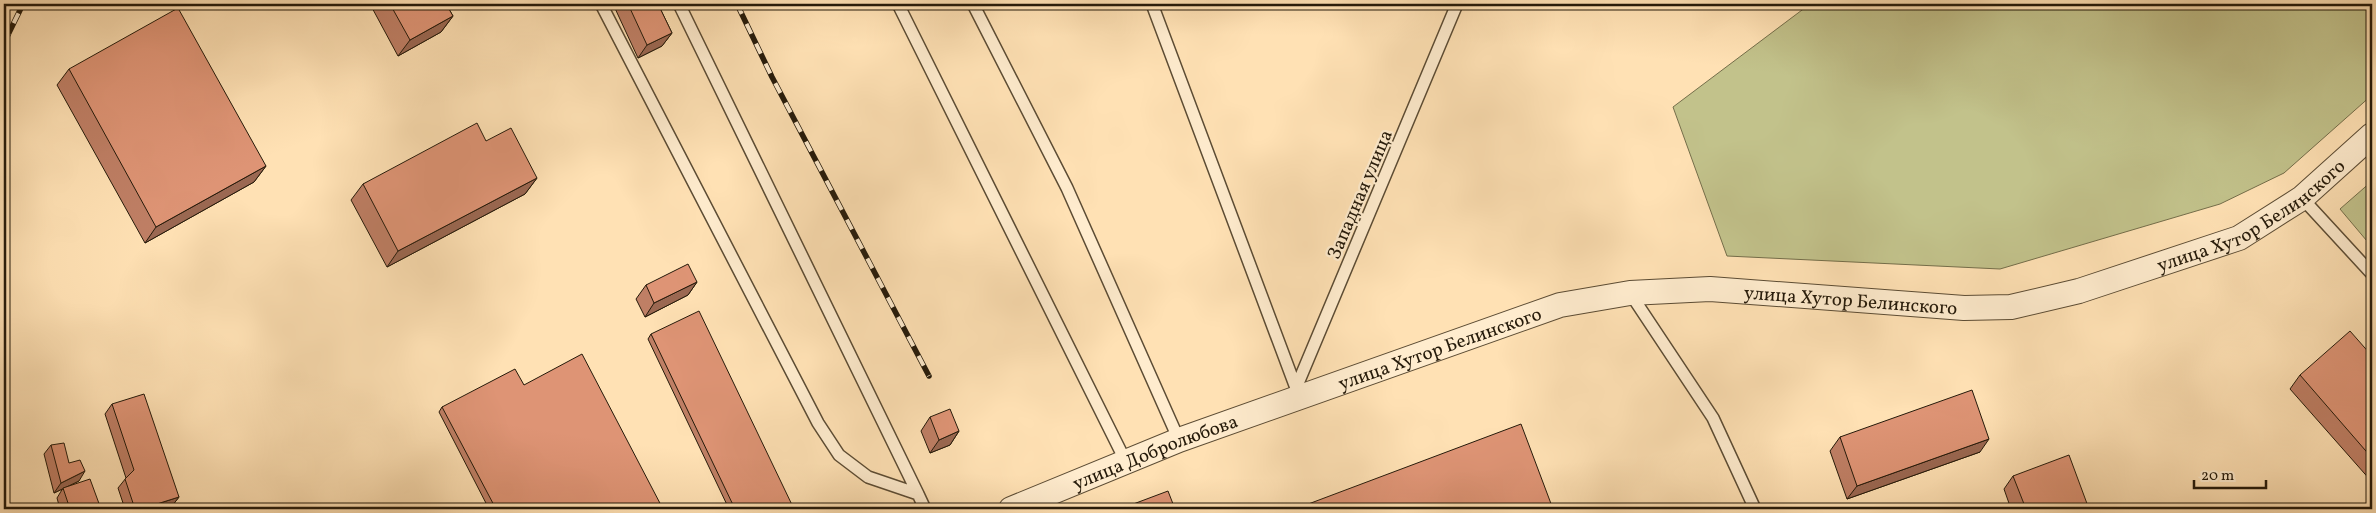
<svg xmlns="http://www.w3.org/2000/svg" width="2376" height="513" font-family="Vollkorn,serif">
  <style>
    .garden { fill: #c2c28b; stroke: #746e4a }
    .lines { fill: none; stroke-linecap: round; stroke-linejoin: round }
    .lane-casing { stroke: #5c4c34; stroke-width: 14 }
    .street-casing { stroke: #5c4c34; stroke-width: 26 }
    .lane { stroke: #ffecce; stroke-width: 11 }
    .street { stroke: #ffecce; stroke-width: 24 }
    .rail-casing { stroke: #251a0a; stroke-width: 5.5 }
    .rail { stroke: #ffecce; stroke-width: 4; stroke-dasharray: 11; stroke-linecap: butt }
    .wall { fill: #bf7f65; stroke: #251a0a }
    .shaded-wall { fill: #9b6852; stroke: #251a0a }
    .building { fill: #de9475; stroke: #251a0a }
    .labels { text-anchor: middle; stroke-width: 4.5; stroke-linejoin: round; paint-order: stroke }
    .street-label { font-size: 19px; fill: #251a0a; stroke: #ffecce }
  </style>
  <rect width="100%" height="100%" fill="#ffe1b4"/>
  <filter id="stains"><feTurbulence type="fractalNoise" baseFrequency=".004" numOctaves="4"/><feColorMatrix values="0 0 0 0 .2 0 0 0 0 .09 0 0 0 0 .02 0 0 0 .5 -.17"/></filter>
  <radialGradient id="worn" r=".72"><stop offset=".6" stop-color="#630" stop-opacity="0"/><stop offset="1" stop-color="#630" stop-opacity=".3"/></radialGradient>
  <path class="garden" d="M 1810,4 L 2372,4 L 2372,95 L 2284,173 L 2220,204 L 2000,269 L 1727,256 L 1673,107 Z
    M 2372,181 L 2372,247 L 2340,209 Z"/>
  <g class="lines">
    <defs>
      <path id="lane" d="M 601,4 L 818,423 L 839,455 L 868,477 L 918,494 L 925,509
        M 679,4 L 918,494
        M 898,4 L 1126,462
        M 973,4 L 1067,188 L 1179,440
        M 1152,4 L 1296,388
        M 2302,198 L 2372,274
        M 1630,293 L 1713,418 L 1755,509
        M 1299,398 L 1296,388 L 1457,4"/>
      <g id="street">
        <path id="s1" d="M 1011,509 L 1179,440 L 1560,305 L 1630,293 L 1710,289 L 1964,308 L 2011,307 L 2079,291 L 2239,238 L 2302,198 L 2372,135"/>
      </g>
    </defs>
    <use href="#lane" class="lane-casing"/>
    <use href="#street" class="street-casing"/>
    <use href="#lane" class="lane"/>
    <use href="#street" class="street"/>
    <defs>
      <path id="rail" d="M 737,4 L 772,77 L 929,376
        M 4,43 L 23,4"/>
    </defs>
    <use href="#rail" class="rail-casing"/>
    <use href="#rail" class="rail"/>
  </g>
  <path class="wall" d="M 370,4 L 446,4 L 453,16 L 441,32 L 398,56 Z
    M 613,4 L 658,4 L 672,33 L 662,46 L 638,58 Z
    M 69,69 L 266,166 L 254,182 L 145,243 L 57,85 Z
    M 486,141 L 537,178 L 525,194 L 387,267 L 351,200 L 363,184 Z
    M 697,282 L 688,295 L 645,317 L 636,299 L 646,285 Z
    M 651,334 L 794,509 L 729,509 L 648,339 Z
    M 2372,356 L 2372,482 L 2290,389 L 2300,375 Z
    M 524,385 L 663,509 L 489,509 L 439,412 L 442,407 Z
    M 112,404 L 179,497 L 172,506 L 163,509 L 125,509 L 118,488 L 126,478 L 105,414 Z
    M 930,417 L 959,431 L 950,445 L 930,453 L 921,431 Z
    M 1840,437 L 1980,452 L 1847,499 L 1830,451 Z
    M 51,445 L 69,463 L 79,481 L 54,493 L 44,454 Z
    M 2013,476 L 2089,509 L 2011,509 L 2004,489 Z
    M 63,488 L 101,509 L 60,509 L 57,498 Z"/>
  <path class="shaded-wall" d="M 453,16 L 441,32 L 398,56 L 410,40 Z
    M 672,33 L 662,46 L 638,58 L 647,45 Z
    M 266,166 L 254,182 L 145,243 L 156,227 Z
    M 537,178 L 525,194 L 387,267 L 398,251 Z
    M 697,282 L 688,295 L 645,317 L 654,303 Z
    M 959,431 L 950,445 L 930,453 L 939,440 Z
    M 1989,439 L 1980,452 L 1847,499 L 1857,486 Z
    M 85,471 L 79,481 L 54,493 L 61,483 Z
    M 179,497 L 172,506 L 163,509 L 141,509 Z"/>
  <path class="building" d="M 390,4 L 446,4 L 453,16 L 410,40 Z
    M 628,4 L 658,4 L 672,33 L 647,45 Z
    M 178,8 L 266,166 L 156,227 L 69,69 Z
    M 477,123 L 486,141 L 511,128 L 537,178 L 398,251 L 363,184 Z
    M 688,264 L 697,282 L 654,303 L 646,285 Z
    M 699,311 L 794,509 L 735,509 L 651,334 Z
    M 2350,331 L 2372,356 L 2372,458 L 2300,375 Z
    M 582,354 L 663,509 L 496,509 L 442,407 L 515,369 L 524,385 Z
    M 1972,390 L 1989,439 L 1857,486 L 1840,437 Z
    M 144,394 L 179,497 L 141,509 L 135,509 L 125,479 L 134,470 L 112,404 Z
    M 950,409 L 959,431 L 939,440 L 930,417 Z
    M 1521,424 L 1553,509 L 1295,509 Z
    M 64,443 L 69,463 L 80,460 L 85,471 L 61,483 L 51,445 Z
    M 2069,455 L 2089,509 L 2026,509 L 2013,476 Z
    M 90,479 L 101,509 L 70,509 L 63,488 Z
    M 1168,491 L 1175,509 L 1120,509 Z"/>
  <g class="labels">
    <g class="street-label">
      <text transform="translate(1359 194) rotate(-67)" y="7">Западная улица</text>
      <text dy="7" stroke="none"><textPath href="#s1" startOffset="1298">улица Хутор Белинского</textPath></text>
      <text dy="7" stroke="none"><textPath href="#s1" startOffset="878">улица Хутор Белинского</textPath></text>
      <text dy="7" stroke="none"><textPath href="#s1" startOffset="458">улица Хутор Белинского</textPath></text>
      <text dy="7" stroke="none"><textPath href="#s1" startOffset="155">улица Добролюбова</textPath></text>
    </g>
  </g>
  <rect width="2376" height="513" fill="none" stroke="#ffe1b4" stroke-width="20"/>
  <rect x="5" y="5" width="2366" height="503" fill="none" stroke="#251a0a" stroke-width="2.5"/>
  <rect x="10" y="10" width="2356" height="493" fill="none" stroke="#251a0a"/>
  <path d="M2194 480v8h72v-8" fill="none" stroke="#251a0a" stroke-width="2.5"/>
  <text x="2201" y="480" font-size="15" fill="#251a0a" stroke="#ffecce" stroke-width="4" paint-order="stroke">20 m</text>
  <rect width="100%" height="100%" filter="url(#stains)"/>
  <rect width="100%" height="100%" fill="url(#worn)"/>
</svg>
